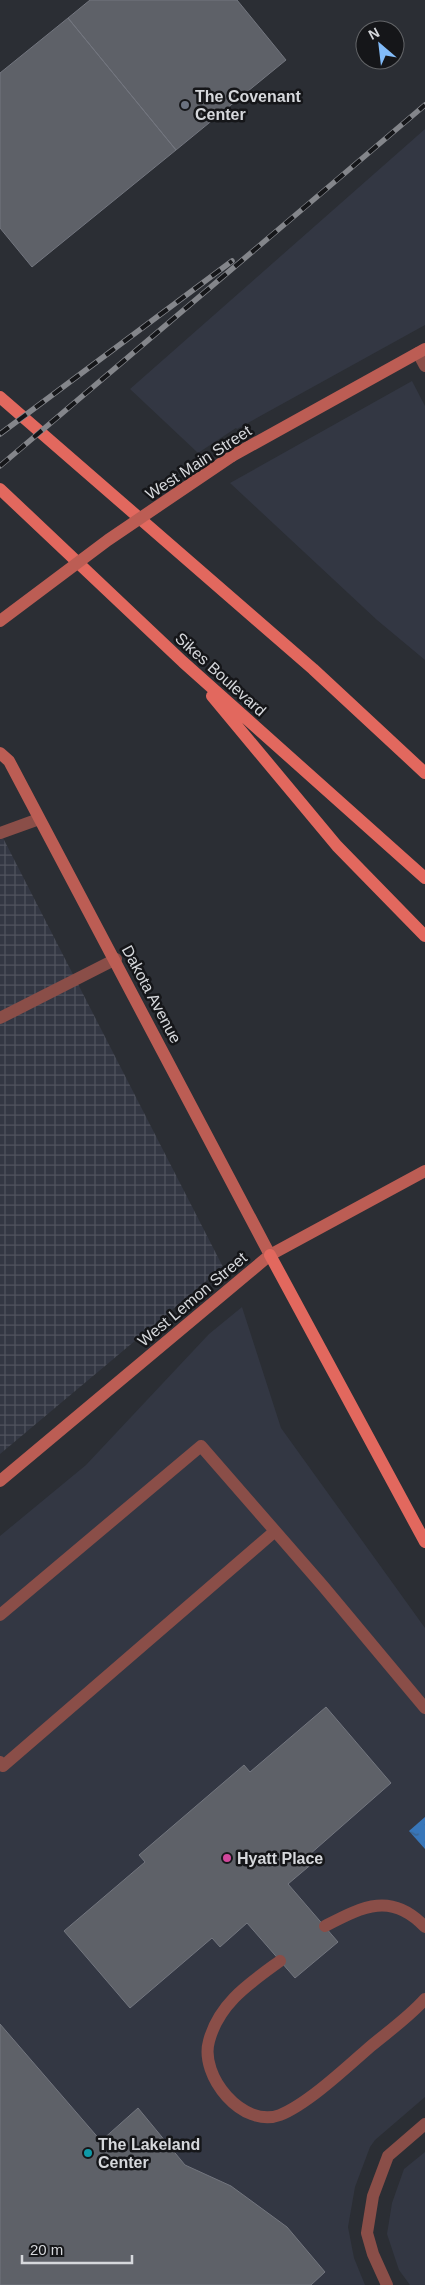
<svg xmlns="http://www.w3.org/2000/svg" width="425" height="2285" font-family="Arial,sans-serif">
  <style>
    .built { fill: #333743 }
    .industrial { fill: url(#industrial-grid) }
    .water { fill: url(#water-ripples) }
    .building { fill: #5e6168; stroke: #73767f }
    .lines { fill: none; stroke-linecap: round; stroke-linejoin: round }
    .service { stroke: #8a4e48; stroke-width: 12 }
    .minor { stroke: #8a4e48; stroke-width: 12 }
    .tertiary { stroke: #8a4e48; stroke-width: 12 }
    .secondary { stroke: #bc5d54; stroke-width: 12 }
    .primary { stroke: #e2685e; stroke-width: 12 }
    .rail-casing { stroke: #84868b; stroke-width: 5.5 }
    .rail { stroke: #151619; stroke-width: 4; stroke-dasharray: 11; stroke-linecap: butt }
    .secondary-bridge { stroke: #bc5d54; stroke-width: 12 }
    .worship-dot { fill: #6b7280; stroke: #151619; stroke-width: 2 }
    .hotel-dot { fill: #d1479c; stroke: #151619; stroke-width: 2 }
    .culture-dot { fill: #0f9aa8; stroke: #151619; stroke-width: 2 }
    .labels { text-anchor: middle; stroke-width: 5; stroke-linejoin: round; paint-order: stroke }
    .poi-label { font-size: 16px; font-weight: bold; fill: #d6d8dc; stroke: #151619; text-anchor: start }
    .street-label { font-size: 16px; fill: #d6d8dc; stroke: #151619 }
  </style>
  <defs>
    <pattern id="industrial-grid" width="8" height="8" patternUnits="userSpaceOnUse" patternTransform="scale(1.25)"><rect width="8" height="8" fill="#333743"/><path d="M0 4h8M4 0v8" fill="none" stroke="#50535e"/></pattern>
    <pattern id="water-ripples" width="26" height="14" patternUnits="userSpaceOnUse" patternTransform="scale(1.25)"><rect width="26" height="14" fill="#3876b9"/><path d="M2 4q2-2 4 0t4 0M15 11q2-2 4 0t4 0" fill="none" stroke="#3b6189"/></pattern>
  </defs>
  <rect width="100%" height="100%" fill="#2b2e34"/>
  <path class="built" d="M 425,129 L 425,325 L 237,429 L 236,428 L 198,453 L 130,389 Z
    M 412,381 L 425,406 L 425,660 L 377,620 L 230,483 Z
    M 242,1307 L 281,1428 L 425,1628 L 425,2097 L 375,2140 L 370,2147 L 355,2187 L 348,2227 L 354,2258 L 365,2285 L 0,2285 L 0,1536 L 86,1465 L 209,1334 Z
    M 425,2152 L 425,2285 L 410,2285 L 399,2270 L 387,2234 L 392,2203 L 404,2169 Z"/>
  <path class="industrial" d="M 0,832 L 223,1267 L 0,1454 Z"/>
  <path class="water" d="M 425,1817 L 425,1849 L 409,1831 Z"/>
  <path class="building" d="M 90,0 L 237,0 L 286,60 L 176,150 L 68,18 Z
    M 68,18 L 176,150 L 32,267 L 0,228 L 0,73 Z
    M 326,1707 L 391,1783 L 309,1855 L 314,1862 L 288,1884 L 338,1942 L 295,1978 L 247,1923 L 220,1947 L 212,1938 L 130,2008 L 64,1931 L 145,1862 L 139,1855 L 244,1765 L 250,1772 Z
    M 0,2024 L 101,2141 L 138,2108 L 185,2165 L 231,2186 L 287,2227 L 325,2272 L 311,2285 L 0,2285 Z"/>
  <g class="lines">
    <path class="service" d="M 0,833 L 39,819
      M 0,1018 L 116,959
      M 0,1615 L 201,1446 L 323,1586 L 425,1708
      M 0,1762 L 3,1766 L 274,1532
      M 325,1926 C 362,1907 391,1891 425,1927
      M 280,1961 C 250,1983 219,2003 209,2041 C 199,2076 243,2129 280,2115 C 308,2104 348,2066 371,2046 C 389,2031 409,2017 425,1999"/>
    <path class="minor" d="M 418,353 L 425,366"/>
    <path class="tertiary" d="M 387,2285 L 373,2254 L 367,2233 L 373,2196 L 388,2156 L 425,2124"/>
    <path class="secondary" d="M 232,456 L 425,349
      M 0,753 L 9,761 L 270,1255
      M 0,1481 L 270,1255 L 425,1171"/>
    <path class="primary" d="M 0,397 L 313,669 L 425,773
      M 0,489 L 183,662 L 425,878
      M 212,696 L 337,846 L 425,936
      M 270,1255 L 425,1542"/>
    <defs>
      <path id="rail" d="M 0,434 L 232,261
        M 0,466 L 425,105"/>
    </defs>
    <use href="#rail" class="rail-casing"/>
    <use href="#rail" class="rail"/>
    <path class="secondary-bridge" d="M 0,621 L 108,540 L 232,456"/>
  </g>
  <circle class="worship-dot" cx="185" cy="105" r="5"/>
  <circle class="hotel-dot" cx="227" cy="1858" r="5"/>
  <circle class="culture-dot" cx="88" cy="2153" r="5"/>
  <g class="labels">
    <g class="poi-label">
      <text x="195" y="102">The Covenant<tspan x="195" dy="18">Center</tspan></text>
      <text x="237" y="1864">Hyatt Place</text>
      <text x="98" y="2150">The Lakeland<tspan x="98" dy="18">Center</tspan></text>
    </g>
    <g class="street-label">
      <text transform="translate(198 462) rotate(-33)" y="6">West Main Street</text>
      <text transform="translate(221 674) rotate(42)" y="6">Sikes Boulevard</text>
      <text transform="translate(152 994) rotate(62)" y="6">Dakota Avenue</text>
      <text transform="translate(192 1299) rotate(-40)" y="6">West Lemon Street</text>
    </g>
  </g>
  <g transform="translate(380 45) rotate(332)"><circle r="24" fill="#151619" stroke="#626467"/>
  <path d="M0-4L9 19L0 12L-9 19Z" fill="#82bcfa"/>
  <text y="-8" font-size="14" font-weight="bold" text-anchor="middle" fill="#d6d8dc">N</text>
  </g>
  <path d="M22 2255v8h110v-8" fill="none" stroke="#d6d8dc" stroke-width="2.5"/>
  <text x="30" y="2255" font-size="15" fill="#d6d8dc" stroke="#151619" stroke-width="4" paint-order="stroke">20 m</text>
</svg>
